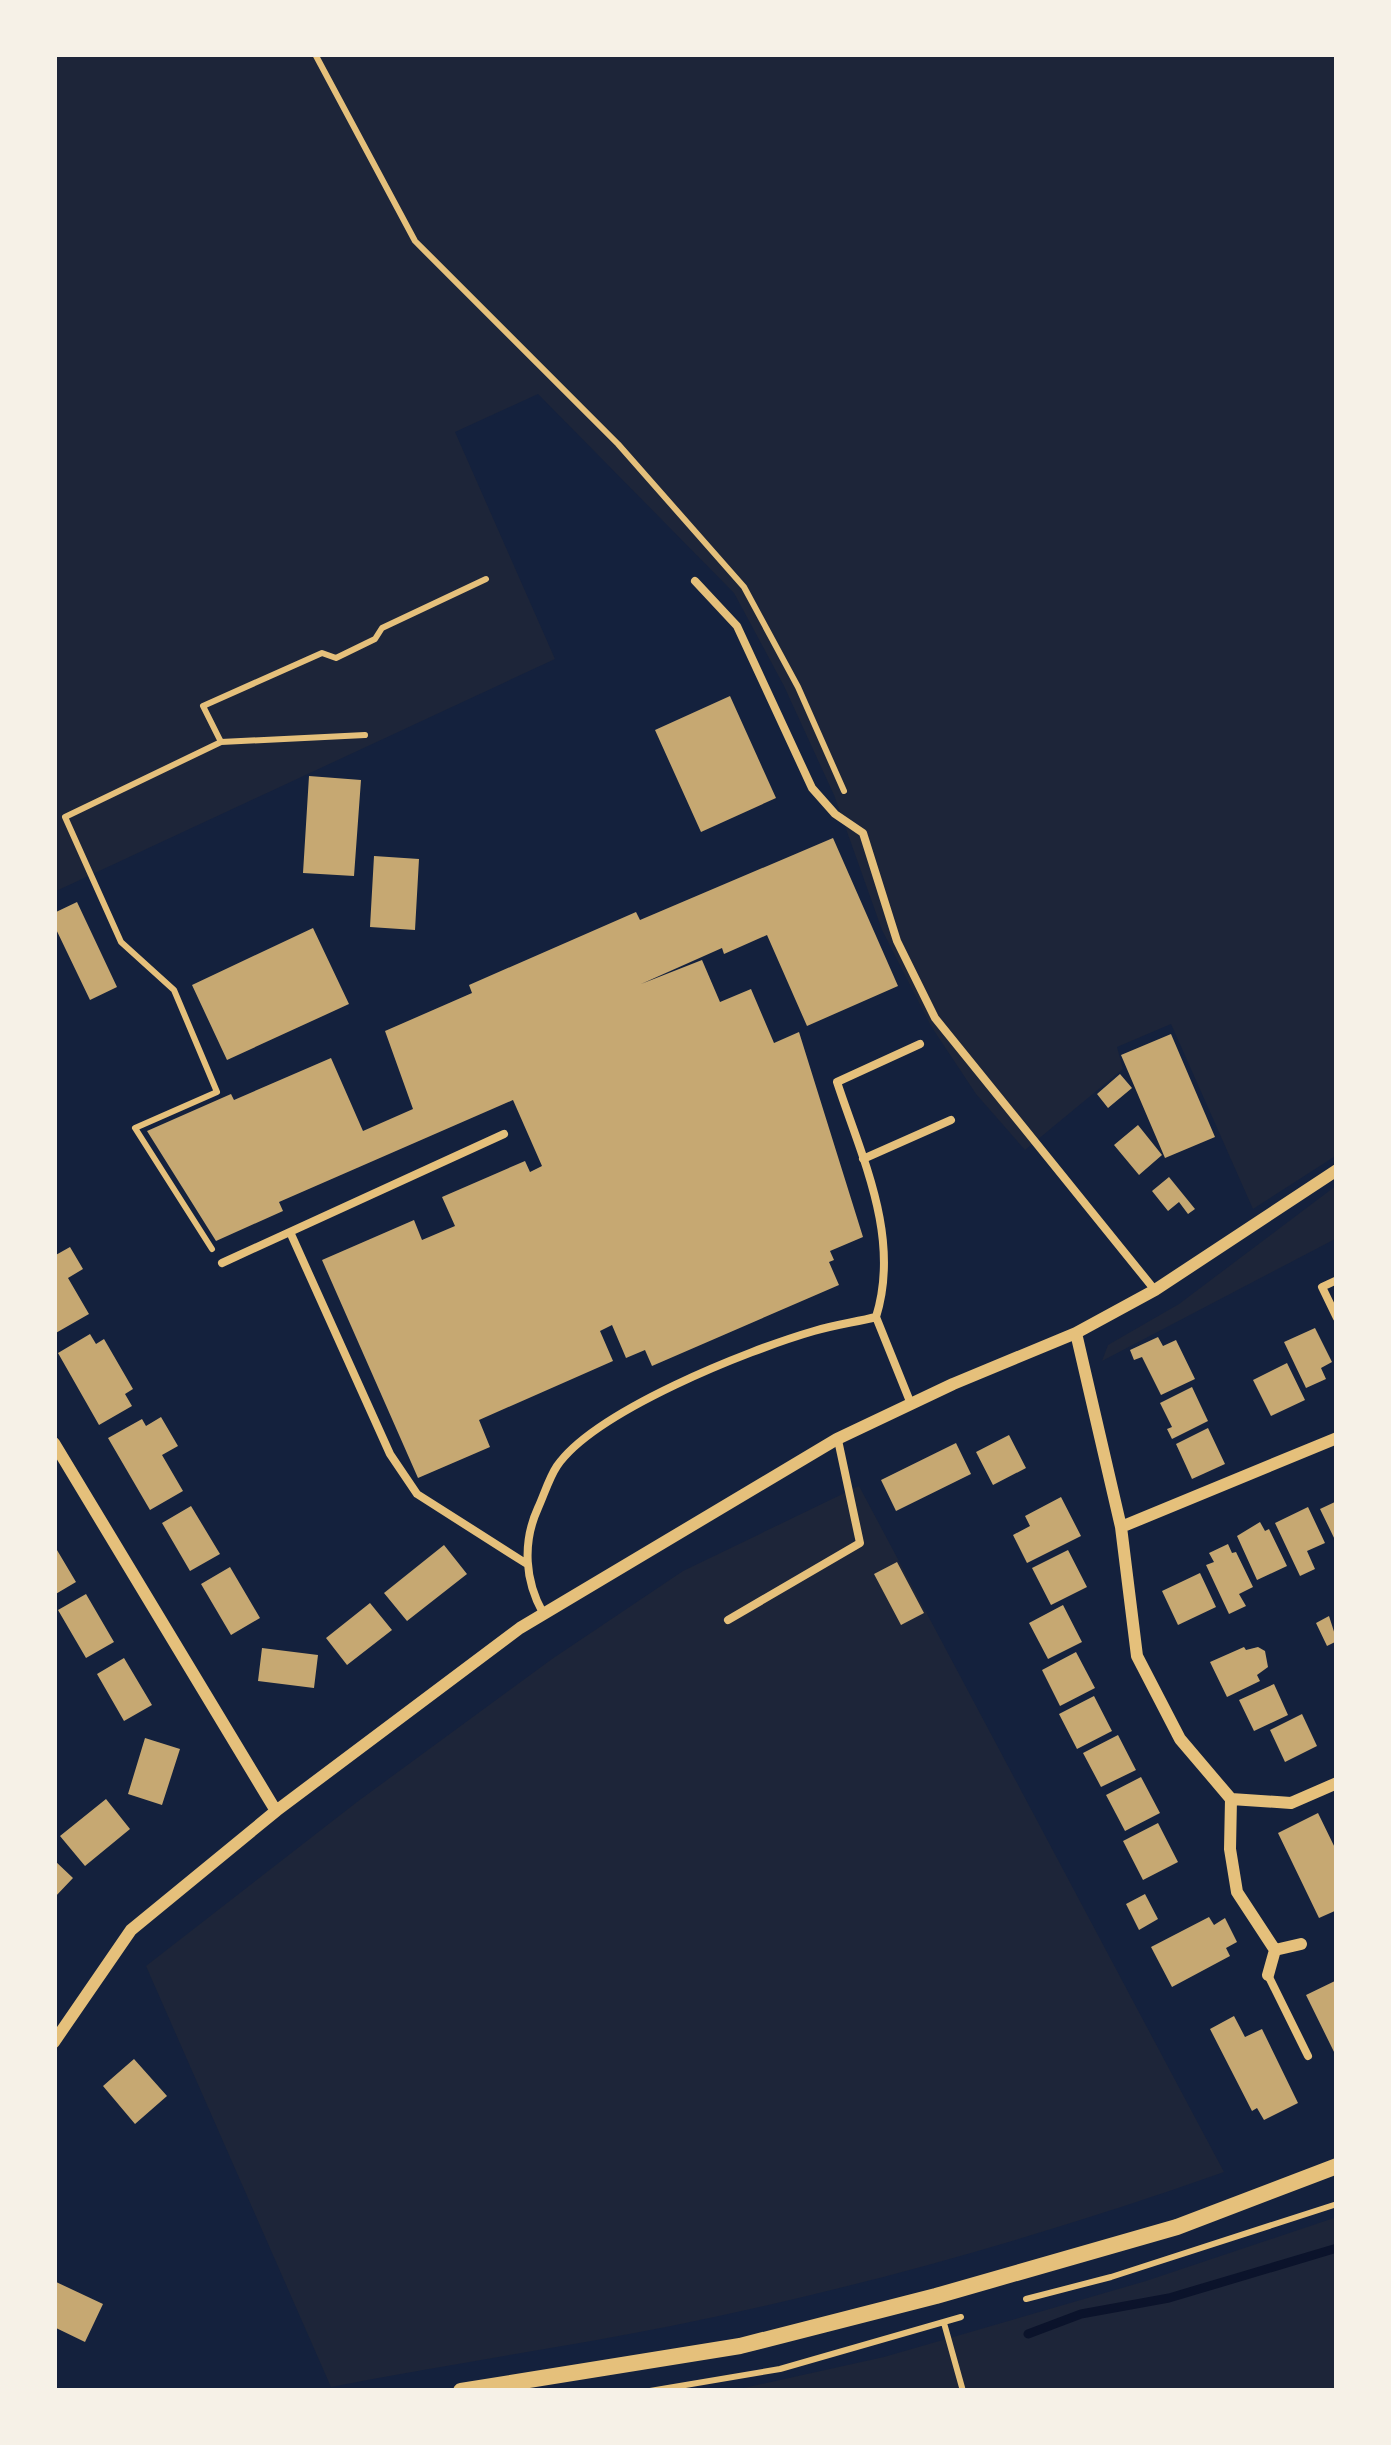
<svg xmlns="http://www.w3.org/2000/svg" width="1391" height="2445" font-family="'Fira Sans',sans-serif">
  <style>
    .green { fill: #1d2539 }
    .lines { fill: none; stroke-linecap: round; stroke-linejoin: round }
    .stream { stroke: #0b132b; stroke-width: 9 }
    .building { fill: #c6a872 }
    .path { stroke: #e5c07b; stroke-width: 6 }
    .service { stroke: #e5c07b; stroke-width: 8 }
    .minor { stroke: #e5c07b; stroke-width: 12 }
    .tertiary { stroke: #e5c07b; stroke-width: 16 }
  </style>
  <rect width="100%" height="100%" fill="#14213d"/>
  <path class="green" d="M 54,54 L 1337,54 L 1337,1155 L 1253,1209 L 1171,1024 L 1117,1047 L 1123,1069 L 1025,1150 L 976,1094 L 931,1026 L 882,930 L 834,795 L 784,686 L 734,593 L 538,394 L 455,432 L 555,659 L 54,892 Z
    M 1337,1185 L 1337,1238 L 1102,1361 L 1108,1345 L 1179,1304 Z
    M 859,1486 L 1224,2172 C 1043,2236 859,2288 671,2326 C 559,2348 444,2365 331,2387 L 146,1966 L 357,1802 L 552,1659 L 683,1571 Z
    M 1337,2217 L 1337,2391 L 730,2391 L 884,2357 L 1146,2281 Z"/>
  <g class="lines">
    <path class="stream" d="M 1028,2334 L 1081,2314 L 1169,2298 L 1337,2248"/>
  </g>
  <path class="building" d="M 730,696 L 776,798 L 701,832 L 655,730 Z
    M 309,776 L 361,780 L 354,876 L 303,873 Z
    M 833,838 L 898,986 L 807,1026 L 767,935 L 724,954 L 722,948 L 641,984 L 702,960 L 720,1002 L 751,989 L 774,1043 L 799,1032 L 863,1237 L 830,1251 L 834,1260 L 829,1262 L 839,1285 L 652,1366 L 645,1350 L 626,1358 L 612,1325 L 600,1331 L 613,1361 L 479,1420 L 490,1447 L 418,1478 L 322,1260 L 414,1220 L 422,1240 L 455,1226 L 442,1197 L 525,1161 L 530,1172 L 542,1166 L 513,1100 L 279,1202 L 283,1211 L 216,1241 L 147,1131 L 231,1094 L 234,1100 L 331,1058 L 363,1131 L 413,1109 L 385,1031 L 472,993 L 469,985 L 636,912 L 640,920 Z
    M 374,856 L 419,859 L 415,930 L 370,927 Z
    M 77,902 L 117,987 L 90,1000 L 54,925 L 54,913 Z
    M 313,928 L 349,1004 L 227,1060 L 192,985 Z
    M 1171,1034 L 1215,1137 L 1165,1158 L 1121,1055 Z
    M 1120,1074 L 1132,1088 L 1108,1108 L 1097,1094 Z
    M 1138,1125 L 1162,1155 L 1139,1175 L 1114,1145 Z
    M 1169,1177 L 1195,1209 L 1188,1214 L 1179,1202 L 1168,1211 L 1152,1191 Z
    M 70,1247 L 83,1269 L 68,1278 L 89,1314 L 54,1334 L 54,1256 Z
    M 1315,1328 L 1332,1362 L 1321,1368 L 1326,1379 L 1306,1388 L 1284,1342 Z
    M 90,1334 L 96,1344 L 104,1339 L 133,1389 L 125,1394 L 132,1406 L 99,1425 L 58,1353 Z
    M 1158,1337 L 1163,1346 L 1176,1340 L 1195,1379 L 1161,1395 L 1142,1357 L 1134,1360 L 1130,1350 Z
    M 1287,1363 L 1305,1400 L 1271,1416 L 1253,1380 Z
    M 1192,1387 L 1208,1421 L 1172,1439 L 1167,1429 L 1172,1427 L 1160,1403 Z
    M 161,1417 L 178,1446 L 162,1455 L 183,1491 L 150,1510 L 108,1438 L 142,1419 L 146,1426 Z
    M 1208,1428 L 1225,1464 L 1192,1479 L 1176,1444 Z
    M 1009,1435 L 1026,1468 L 993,1485 L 976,1452 Z
    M 956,1443 L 971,1474 L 896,1511 L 881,1480 Z
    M 1061,1497 L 1081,1536 L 1027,1563 L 1013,1535 L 1030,1526 L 1025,1516 Z
    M 1337,1501 L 1337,1544 L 1320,1509 Z
    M 191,1506 L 220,1554 L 190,1571 L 162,1523 Z
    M 1308,1507 L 1325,1543 L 1307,1551 L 1315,1569 L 1300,1576 L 1275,1523 Z
    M 1260,1522 L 1265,1531 L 1269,1529 L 1287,1566 L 1257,1580 L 1237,1536 Z
    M 1228,1544 L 1232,1553 L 1236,1552 L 1253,1587 L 1239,1594 L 1246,1606 L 1229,1614 L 1206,1565 L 1214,1562 L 1209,1553 Z
    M 54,1545 L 76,1582 L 54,1595 Z
    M 444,1545 L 467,1574 L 407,1621 L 384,1593 Z
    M 1068,1550 L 1087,1587 L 1051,1605 L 1032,1568 Z
    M 897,1562 L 924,1613 L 901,1625 L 874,1574 Z
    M 230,1567 L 260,1618 L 231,1635 L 201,1584 Z
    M 1200,1573 L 1216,1607 L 1178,1625 L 1162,1591 Z
    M 86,1594 L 114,1642 L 86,1658 L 58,1610 Z
    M 370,1603 L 392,1630 L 347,1665 L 326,1638 Z
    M 1063,1605 L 1082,1642 L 1048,1659 L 1029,1623 Z
    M 1329,1616 L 1337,1641 L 1327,1646 L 1316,1623 Z
    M 1244,1647 L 1246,1650 L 1258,1647 L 1265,1651 L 1268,1667 L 1257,1675 L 1260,1681 L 1227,1697 L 1210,1662 Z
    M 262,1648 L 318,1655 L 314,1688 L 258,1681 Z
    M 1076,1652 L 1095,1688 L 1060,1706 L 1042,1670 Z
    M 124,1658 L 152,1705 L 124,1721 L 97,1674 Z
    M 1274,1684 L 1288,1715 L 1254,1731 L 1239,1700 Z
    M 1094,1696 L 1112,1731 L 1077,1749 L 1059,1714 Z
    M 1302,1714 L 1317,1746 L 1285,1762 L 1270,1730 Z
    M 1118,1735 L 1136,1770 L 1101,1787 L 1083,1753 Z
    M 145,1738 L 180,1749 L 162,1805 L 128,1794 Z
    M 1141,1777 L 1160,1813 L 1125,1831 L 1106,1795 Z
    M 106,1799 L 130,1829 L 85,1866 L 60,1836 Z
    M 1318,1813 L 1337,1852 L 1337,1910 L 1319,1918 L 1278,1833 Z
    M 1158,1823 L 1178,1862 L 1143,1880 L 1123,1841 Z
    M 54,1860 L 73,1878 L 54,1898 Z
    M 1145,1894 L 1158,1919 L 1139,1930 L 1126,1904 Z
    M 1209,1917 L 1214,1925 L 1225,1918 L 1237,1942 L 1226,1948 L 1230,1956 L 1172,1987 L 1151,1947 Z
    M 1337,1980 L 1337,2058 L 1306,1995 Z
    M 1234,2016 L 1245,2037 L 1262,2029 L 1298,2103 L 1264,2120 L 1257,2108 L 1252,2111 L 1210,2029 Z
    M 134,2059 L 167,2096 L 135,2124 L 103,2086 Z
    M 54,2281 L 103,2304 L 85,2342 L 54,2327 Z"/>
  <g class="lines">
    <path class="path" d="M 315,54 L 415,241 L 618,444 L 744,587 L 798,687 L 844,791
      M 221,742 L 365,735
      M 212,1249 L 135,1128 L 217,1092 L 174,990 L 121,942 L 65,817 L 221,742 L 203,706 L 322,653 L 336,658 L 375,639 L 382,628 L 486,579
      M 1026,2299 L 1111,2277 L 1337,2204
      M 944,2323 L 963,2391
      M 650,2391 L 780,2369 L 961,2317"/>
    <path class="service" d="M 695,581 L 737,626 L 812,788 L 835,814 L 863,833 L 897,941 L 935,1018 L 1154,1289
      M 863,1159 L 951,1120
      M 290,1232 L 390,1454 L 417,1494 L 527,1564
      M 222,1263 L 504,1134
      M 1337,1280 L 1322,1287 L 1337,1318
      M 876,1317 C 901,1237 862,1158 837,1082 L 920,1044
      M 543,1613 C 525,1581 522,1543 538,1508 C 544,1495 549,1478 557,1466 C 595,1411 748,1350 814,1331 C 834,1325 856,1322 876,1317 L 911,1404
      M 728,1620 L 860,1543 L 838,1440
      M 1268,1975 L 1308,2056"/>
    <path class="minor" d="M 1076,1333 L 1121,1527 L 1137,1656 L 1180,1739 L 1231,1799 L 1291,1803 L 1337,1783
      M 54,1443 L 276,1811
      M 1121,1527 L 1337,1438
      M 1231,1799 L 1230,1849 L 1237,1892 L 1275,1950 L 1268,1975
      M 1275,1950 L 1301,1944
      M 54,2042 L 131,1930 L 276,1811 L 520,1628 L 837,1439 L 953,1384 L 1076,1333 L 1155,1290 L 1337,1170"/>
    <path class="tertiary" d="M 461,2391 L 740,2346 L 936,2296 L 1177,2227 L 1337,2166"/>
  </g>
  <rect width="1391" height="2445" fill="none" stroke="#f6f1e7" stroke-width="114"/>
</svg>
